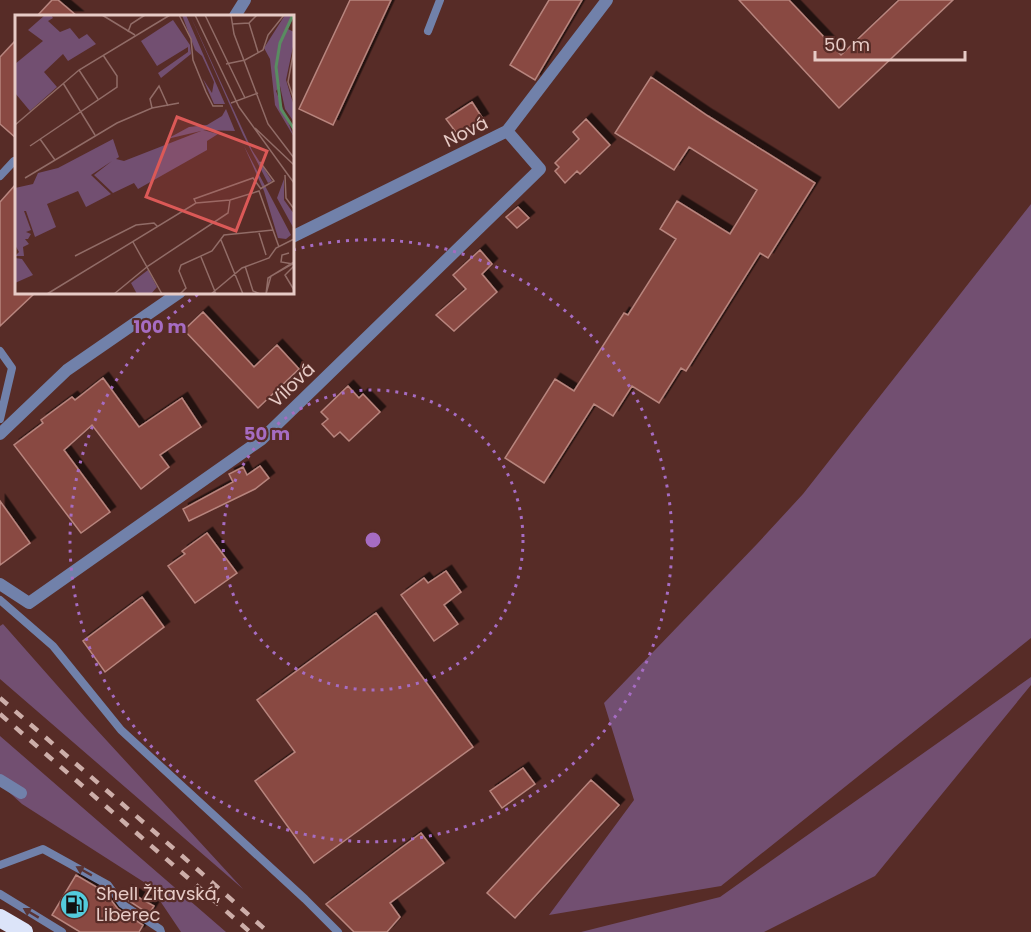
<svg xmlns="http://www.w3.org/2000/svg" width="1031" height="932" font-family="Poppins,sans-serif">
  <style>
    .green { fill: #724f71 }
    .building { fill: #894a43; stroke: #b8857e; stroke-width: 1.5; filter: url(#shadow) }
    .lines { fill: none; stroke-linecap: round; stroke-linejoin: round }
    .lane { stroke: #7181aa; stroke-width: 8 }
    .street { stroke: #7181aa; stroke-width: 12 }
    .highway { stroke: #dce4f9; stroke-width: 18 }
    .rail { stroke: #cdaea9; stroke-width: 4.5; stroke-dasharray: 10 10; stroke-linecap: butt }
    .oneway { fill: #5a3434 }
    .ring { fill: none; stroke: #a66cc2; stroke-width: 3; stroke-dasharray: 3 6 }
    .labels { text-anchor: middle; stroke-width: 4.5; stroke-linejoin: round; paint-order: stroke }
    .street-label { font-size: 18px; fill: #e7cbc6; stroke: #572c27 }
    .poi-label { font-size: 18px; fill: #e7cbc6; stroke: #572c27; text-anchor: start }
    .inset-river { fill: none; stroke: #598c61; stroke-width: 3 }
    .inset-road { fill: none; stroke: #916c67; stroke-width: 1.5 }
    .view { fill: #db5957; fill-opacity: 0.15; stroke: #db5957; stroke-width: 3 }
    .inset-edge { fill: none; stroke: #e7cbc6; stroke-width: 3 }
    .centre { fill: #a66cc2; stroke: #572c27; stroke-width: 3 }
    .ring-label { font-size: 18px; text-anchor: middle; font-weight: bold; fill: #a66cc2; stroke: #572c27; stroke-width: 4.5; stroke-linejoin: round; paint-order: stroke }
  </style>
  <defs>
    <filter id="shadow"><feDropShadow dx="5.5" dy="-5.5" stdDeviation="0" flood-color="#0009"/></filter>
  </defs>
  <rect width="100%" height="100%" fill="#572c27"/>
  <path class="green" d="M 1031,204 L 1031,638 L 721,886 L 549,915 L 634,800 L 604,703 L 757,544 L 803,494 Z
    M 3,624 L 85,717 L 243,889 L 0,679 L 0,626 Z
    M 1031,677 L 1031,685 L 875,876 L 764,932 L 581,932 L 720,897 Z
    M 0,736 L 226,932 L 181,932 L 150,886 L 22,804 L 0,784 Z"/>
  <path class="building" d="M 52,0 L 58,0 L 77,16 L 37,16 Z
    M 350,0 L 391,0 L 333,125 L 299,109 Z
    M 549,0 L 582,0 L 535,80 L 510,65 Z
    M 739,0 L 789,0 L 841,55 L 899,0 L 953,0 L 839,108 Z
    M 16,40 L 16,138 L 0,124 L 0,57 Z
    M 651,77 L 708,116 L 815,183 L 768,258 L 760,253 L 686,371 L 681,368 L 659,403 L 632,386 L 613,416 L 594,404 L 544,483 L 505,458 L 555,379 L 574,391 L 624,313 L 628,315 L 676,239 L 660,229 L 677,201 L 730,234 L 757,190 L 689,147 L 674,170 L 615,133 Z
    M 472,102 L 483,119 L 458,135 L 446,119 Z
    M 586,119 L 610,145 L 580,174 L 577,171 L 565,183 L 555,171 L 559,167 L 555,163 L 579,139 L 573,132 Z
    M 16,184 L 16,292 L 36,292 L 0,326 L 0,202 Z
    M 518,207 L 529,218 L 517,228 L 506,217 Z
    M 480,250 L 492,264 L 482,274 L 497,292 L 454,331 L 436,315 L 466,289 L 453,275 Z
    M 203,312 L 254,367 L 277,345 L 299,369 L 258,408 L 184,330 Z
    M 103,378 L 139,427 L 182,398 L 201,427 L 160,455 L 169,467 L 141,489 L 92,425 L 64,450 L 110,512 L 81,533 L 14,445 L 43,423 L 41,420 L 72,397 L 75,400 Z
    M 348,386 L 359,398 L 363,394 L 380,412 L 349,441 L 340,432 L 334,437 L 322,424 L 328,419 L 321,412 Z
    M 260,466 L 269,478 L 255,489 L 189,521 L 183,509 L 233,482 L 229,474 L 243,467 L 247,475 Z
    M 0,501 L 30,543 L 0,565 Z
    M 207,533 L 237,573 L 195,603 L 168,566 L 185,554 L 182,551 Z
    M 446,571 L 461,592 L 444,605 L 458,624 L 434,641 L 401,595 L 424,578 L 428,583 Z
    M 142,597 L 164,627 L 105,672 L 83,641 Z
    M 376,613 L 473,747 L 314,863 L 255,781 L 295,752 L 257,700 Z
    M 523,768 L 535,784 L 502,808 L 490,791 Z
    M 591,780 L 619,805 L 515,918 L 487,893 Z
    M 421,833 L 444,863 L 390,903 L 400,917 L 387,932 L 354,932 L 326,904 Z
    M 76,875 L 105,892 L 118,909 L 143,925 L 139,932 L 80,932 L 52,915 Z
    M 127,891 L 154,906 L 149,914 L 126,899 L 124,896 Z"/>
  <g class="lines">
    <path class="lane" d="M 428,31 L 440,0
      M 0,176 L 14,161
      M 0,351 L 12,368 L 0,419
      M 0,600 L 53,646 L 121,730 L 305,899 L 338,932
      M 0,865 L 43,849 L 108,885 L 122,904 L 160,929 L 161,932
      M 0,894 L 62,932"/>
    <path class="street" d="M 235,16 L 245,0
      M 292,237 L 507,131 L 607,0
      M 0,434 L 67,370 L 180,292
      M 0,584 L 29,603 L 262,439 L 540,169 L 507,131
      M 0,780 L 21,793"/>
    <path class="highway" d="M 0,918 L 24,932"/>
    <path class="rail" d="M 0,698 L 180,854 L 268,932
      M 0,714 L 250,932"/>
  </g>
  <defs><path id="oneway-solid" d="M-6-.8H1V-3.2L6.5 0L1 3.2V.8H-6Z" transform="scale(1.5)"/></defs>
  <g class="oneway">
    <use href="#oneway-solid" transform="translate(84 871) rotate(-151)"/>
    <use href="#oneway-solid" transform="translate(31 913) rotate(-149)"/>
  </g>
  <g class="ring">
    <circle cx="373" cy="540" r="150"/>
    <path d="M293 250A301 301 0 1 1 200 293"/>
  </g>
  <defs>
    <symbol id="fuel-disc" viewBox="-11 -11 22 22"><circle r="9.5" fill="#53cbdc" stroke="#572c27"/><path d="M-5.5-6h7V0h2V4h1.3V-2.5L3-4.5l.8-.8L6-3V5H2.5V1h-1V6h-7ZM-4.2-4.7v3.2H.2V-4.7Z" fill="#111"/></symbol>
  </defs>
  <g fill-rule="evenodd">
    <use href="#fuel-disc" x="58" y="888" width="33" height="33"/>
  </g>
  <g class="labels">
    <g class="street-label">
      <text transform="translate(466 132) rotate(-26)" y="6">Nová</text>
      <text transform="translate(292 385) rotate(-44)" y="6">Vilová</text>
    </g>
    <g class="poi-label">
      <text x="96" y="900">Shell Žitavská,<tspan x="96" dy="21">Liberec</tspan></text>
    </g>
  </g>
  <g transform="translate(15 15)">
    <rect width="279" height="279" fill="#572c27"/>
    <path d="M 30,0 L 36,0 L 38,3 L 33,6 L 45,17 L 55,13 L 64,24 L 72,19 L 81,29 L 53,46 L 48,39 L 29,57 L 42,72 L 15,96 L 0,78 L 0,49 L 28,26 L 13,15 ZM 167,0 L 171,0 L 210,89 L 199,89 L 188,64 L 197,78 L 199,67 L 187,41 L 180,35 ZM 175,0 L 237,135 L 257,166 L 253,168 L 228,120 ZM 270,0 L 279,0 L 273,14 L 279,17 L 279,27 L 271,65 L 279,91 L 279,107 L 270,94 L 265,71 L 261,76 L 279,122 L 260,90 L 255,44 L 249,33 ZM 158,5 L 175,30 L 176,39 L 146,63 L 143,58 L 173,37 L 173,32 L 142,51 L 126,26 ZM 211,94 L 220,116 L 188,115 L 203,119 L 192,126 L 192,135 L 123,174 L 119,168 L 98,178 L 79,160 L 97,146 L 76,160 L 96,179 L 71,192 L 63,176 L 32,189 L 41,212 L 20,222 L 11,196 L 9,196 L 16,215 L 11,217 L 16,219 L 13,224 L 10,224 L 14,229 L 8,232 L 9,241 L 0,241 L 4,237 L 0,230 L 0,173 L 18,169 L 23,158 L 43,153 L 98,124 L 104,142 L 101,144 L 109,146 L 186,116 L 152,124 L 174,112 L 192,110 L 207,101 ZM 229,131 L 276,220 L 271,224 L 263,223 L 249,176 ZM 269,164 L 269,185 L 279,199 L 279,214 L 262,183 ZM 0,243 L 7,244 L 18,260 L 0,268 ZM 133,255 L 142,272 L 136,279 L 122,279 L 116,268 Z" fill="#724f71"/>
    <path class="inset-river" d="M 278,0 L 265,28 L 261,52 L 266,94 L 279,114"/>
    <path class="inset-road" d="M 87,0 L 120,20M 164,0 L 176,24 L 178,45 L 191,77 L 198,91 L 208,91M 180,0 L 224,92 L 279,168M 190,0 L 230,83M 216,0 L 219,19 L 253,109 L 279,143M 234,8 L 243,37M 217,9 L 234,8 L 242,0M 113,17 L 116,9 L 130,0M 279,34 L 273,67 L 279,85M 211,49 L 230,45 L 248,35 L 253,20 L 269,0M 64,55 L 83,84M 48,68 L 80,120M 216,88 L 243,78M 137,93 L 135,84 L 144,71 L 153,91M 0,110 L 64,55 L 155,0M 240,113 L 279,150M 25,124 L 40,145M 15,131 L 102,72 L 102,61 L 88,40M 245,147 L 259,166 L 245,174M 270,160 L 271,183 L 279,194M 10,163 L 102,108 L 137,93 L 164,88M 181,188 L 179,184 L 238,163 L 246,174M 244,218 L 251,240M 206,225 L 228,279M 118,227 L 147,279M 274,238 L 267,240 L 266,247 L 278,249M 60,241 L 121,210 L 139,208 L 143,212M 186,242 L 201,279M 230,251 L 238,276 L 245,279M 279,251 L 270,260 L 279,275M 32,279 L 181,188 L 215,185 L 244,176 L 264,232M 99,279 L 133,251 L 213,198 L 215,185M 165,279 L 171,273 L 164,256 L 166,250 L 197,236 L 209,220 L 258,215M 196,279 L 227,253 L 254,243 L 261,233 L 279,224M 251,279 L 256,261 L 279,248M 251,279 L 253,263 L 279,247"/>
    <path class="view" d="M 162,102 L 252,136 L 221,216 L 131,182 Z"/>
    <rect width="279" height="279" class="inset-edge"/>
  </g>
  <circle cx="373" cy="540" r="9" class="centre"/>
  <g class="ring-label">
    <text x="160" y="333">100 m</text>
    <text x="267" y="440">50 m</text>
  </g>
  <path d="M815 51v9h150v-9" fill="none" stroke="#e7cbc6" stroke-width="3"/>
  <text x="824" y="51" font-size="18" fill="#e7cbc6" stroke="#572c27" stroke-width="4.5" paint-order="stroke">50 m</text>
</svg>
